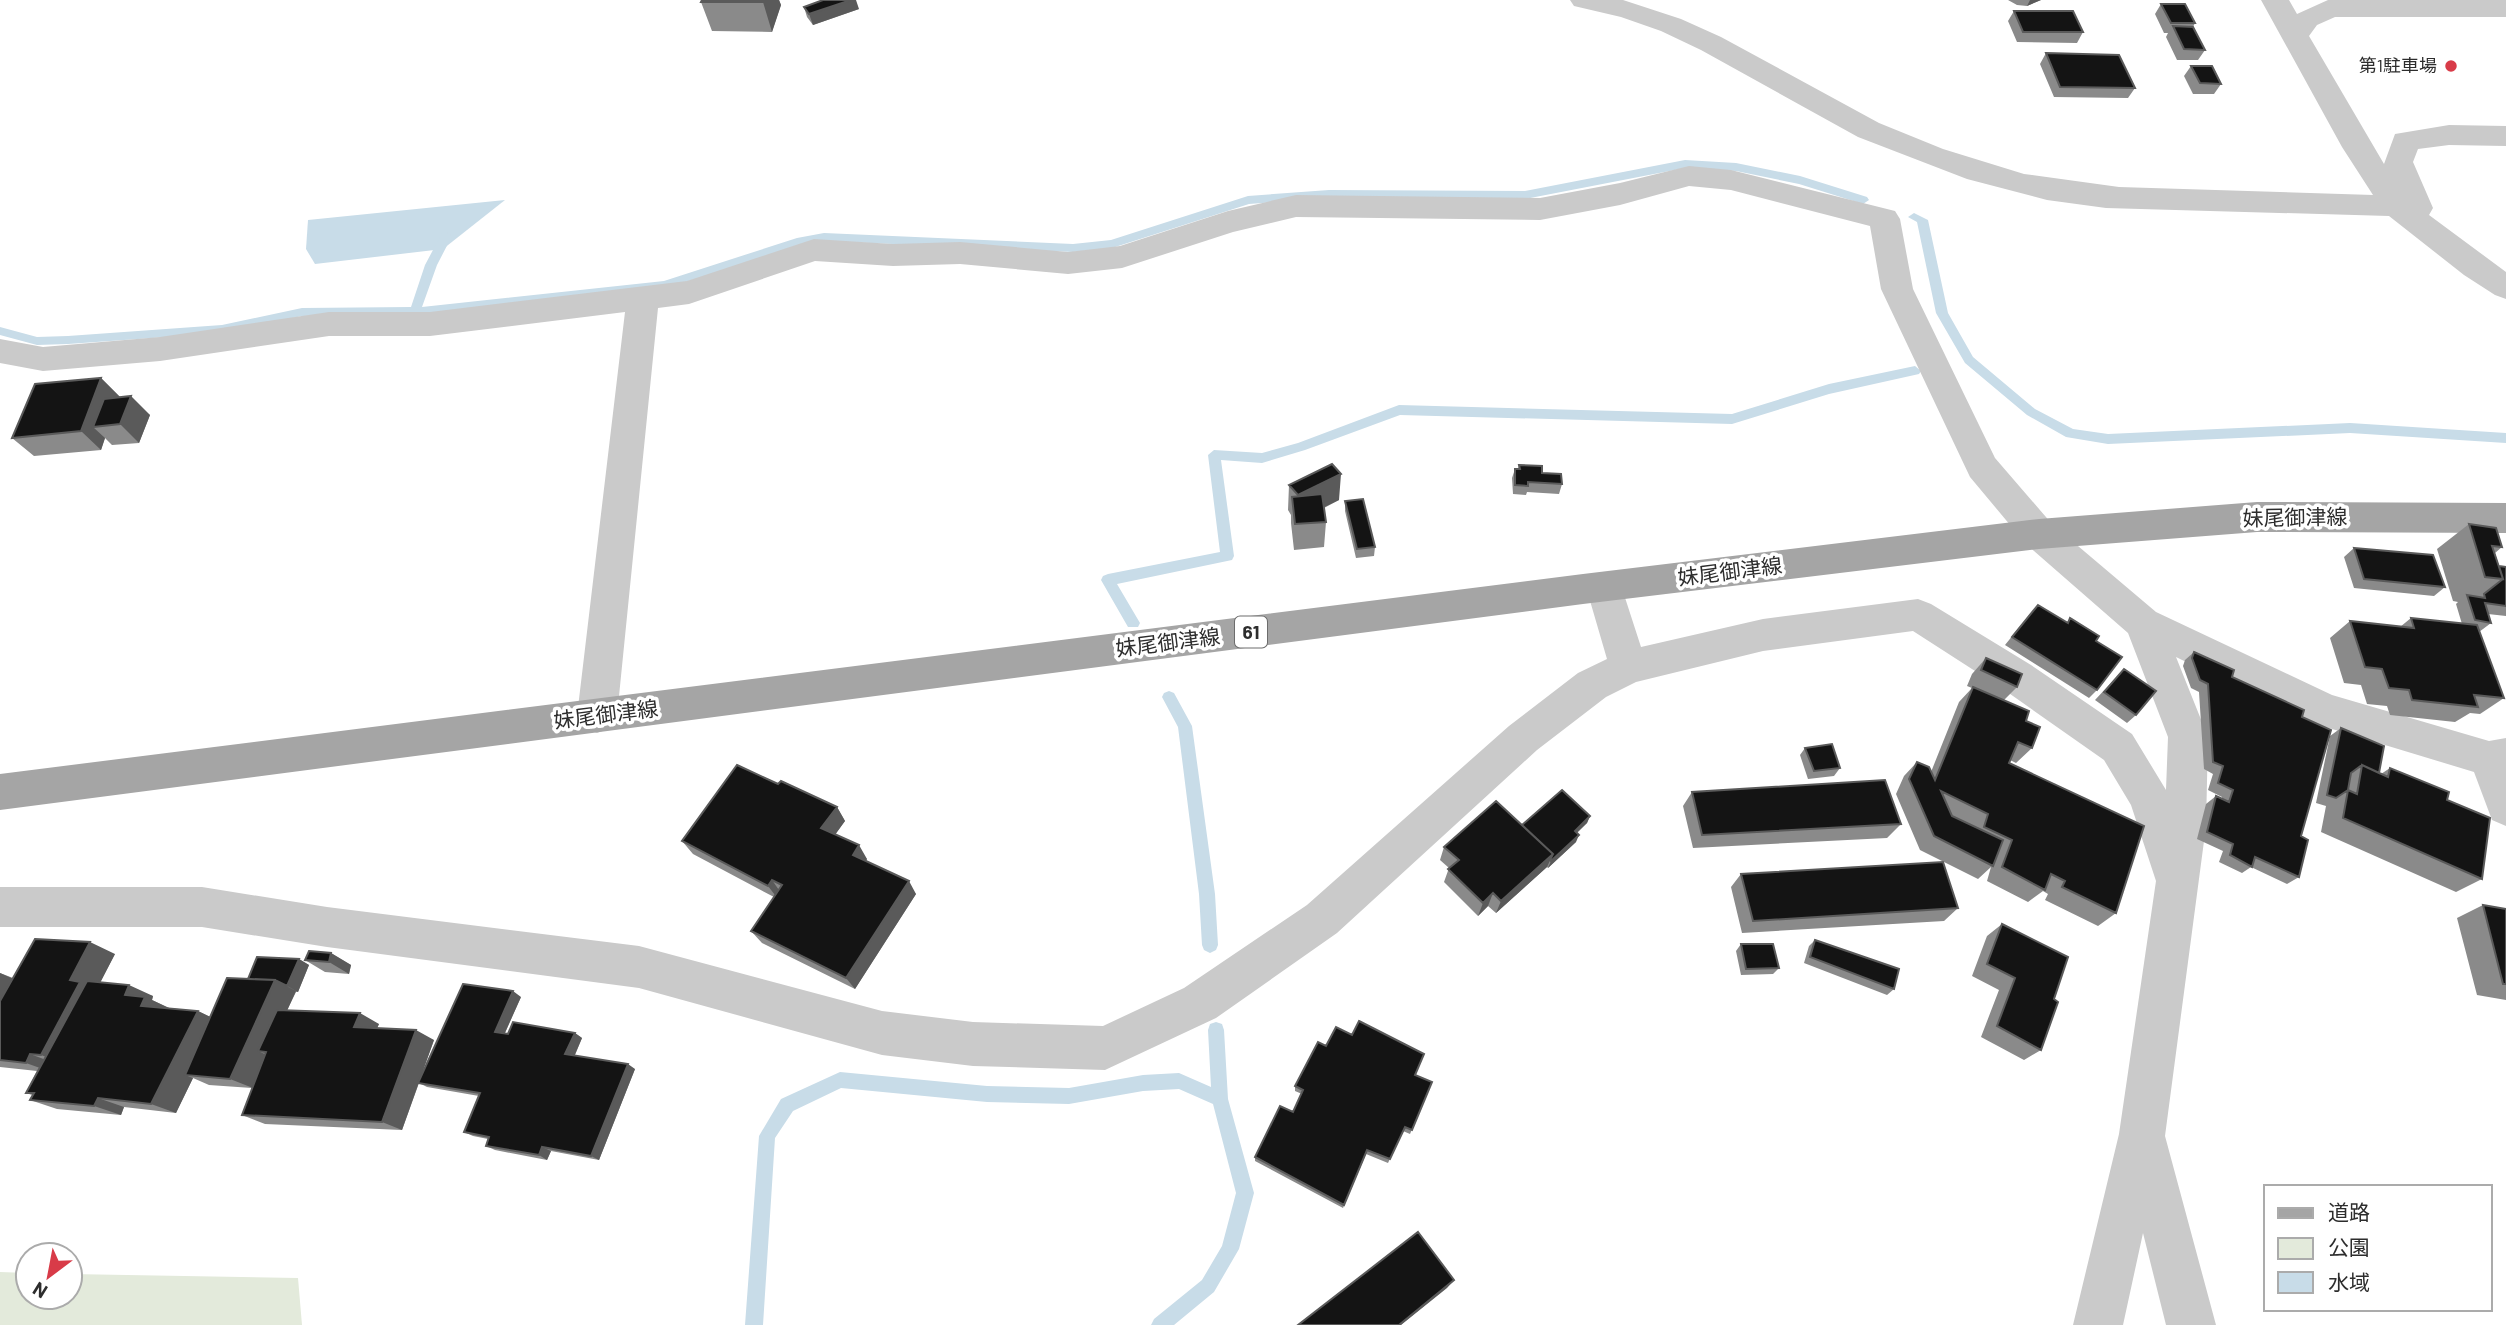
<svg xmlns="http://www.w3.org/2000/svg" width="2506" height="1325" font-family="Barlow,'Noto Sans JP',sans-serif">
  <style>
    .green { fill: #e3eadb }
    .water { fill: #c8dce8 }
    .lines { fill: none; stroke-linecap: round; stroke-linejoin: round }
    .stream { fill: #c8dce8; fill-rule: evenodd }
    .minor { fill: #cacaca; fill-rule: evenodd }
    .major { fill: #a5a5a5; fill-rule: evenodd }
    .wall { fill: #8a8a8a }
    .shaded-wall { fill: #5a5a5a }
    .building { fill: #141414; stroke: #5a5a5a; stroke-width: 2 }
    .poi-dot { fill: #d83b48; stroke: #fff; stroke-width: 2.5 }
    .labels { text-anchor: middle; stroke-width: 7; stroke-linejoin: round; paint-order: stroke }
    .far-poi-label { font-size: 18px; fill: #2d2d2d; stroke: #fff; text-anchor: end }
    .shield { fill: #fff; stroke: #6c6c6c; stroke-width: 2 }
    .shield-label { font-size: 19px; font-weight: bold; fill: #2d2d2d }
    .street-label { font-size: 21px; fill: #2d2d2d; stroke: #fff }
  </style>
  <rect width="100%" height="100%" fill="#fff"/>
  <path class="green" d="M 0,1272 L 28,1273 L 28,1297 L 70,1297 L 70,1274 L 298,1278 L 302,1325 L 0,1325 Z"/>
  <path class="water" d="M 505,200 L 443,249 L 315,264 L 306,249 L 308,220 Z"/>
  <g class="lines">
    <path class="stream" d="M 1685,160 L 1736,163 L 1800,176 L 1867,197 L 1869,200 L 1863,204 L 1799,184 L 1736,171 L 1685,168 L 1525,199 L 1329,198 L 1249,204 L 1112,248 L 1073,252 L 824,241 L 802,245 L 664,289 L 428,315 L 302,316 L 222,333 L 68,344 L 37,345 L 0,335 L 0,327 L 37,337 L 68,336 L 222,325 L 302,308 L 411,307 L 425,265 L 442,233 L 446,232 L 452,236 L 437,265 L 422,307 L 664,281 L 797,238 L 824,233 L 1073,244 L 1111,240 L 1248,196 L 1329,190 L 1525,191 Z
      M 1914,213 L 1928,220 L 1948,313 L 1973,357 L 2035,409 L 2073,429 L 2108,434 L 2350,423 L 2506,433 L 2506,443 L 2350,433 L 2108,444 L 2066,437 L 2027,415 L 1965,363 L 1936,313 L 1917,222 L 1908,217 Z
      M 1915,366 L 1921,371 L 1919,374 L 1829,394 L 1732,424 L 1400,415 L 1305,450 L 1262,463 L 1221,460 L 1234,556 L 1232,560 L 1117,584 L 1140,623 L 1138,627 L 1128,627 L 1101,580 L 1103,576 L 1108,574 L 1220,552 L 1208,455 L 1214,450 L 1262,453 L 1298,443 L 1399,405 L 1732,414 L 1829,384 Z
      M 1169,691 L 1174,693 L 1192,726 L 1215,894 L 1218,945 L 1216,950 L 1210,953 L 1204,950 L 1202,945 L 1199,894 L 1178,727 L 1162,697 L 1164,693 Z
      M 1216,1022 L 1222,1024 L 1224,1030 L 1228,1099 L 1254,1193 L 1239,1249 L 1214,1292 L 1174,1325 L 1151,1325 L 1154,1319 L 1202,1280 L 1222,1246 L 1236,1193 L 1213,1104 L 1179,1089 L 1143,1091 L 1069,1104 L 987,1102 L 841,1088 L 793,1111 L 775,1138 L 763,1325 L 745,1325 L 759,1136 L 781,1099 L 840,1072 L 987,1086 L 1069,1088 L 1143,1075 L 1179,1073 L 1211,1087 L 1208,1030 L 1210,1024 Z"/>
    <path class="minor" d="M 1570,0 L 1623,0 L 1681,19 L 1721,37 L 1879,123 L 1943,149 L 2024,174 L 2119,187 L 2373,195 L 2342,147 L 2261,0 L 2289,0 L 2297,14 L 2328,0 L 2506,0 L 2506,17 L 2335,17 L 2317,25 L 2309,36 L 2384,164 L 2395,134 L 2449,125 L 2506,126 L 2506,146 L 2449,145 L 2418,149 L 2413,162 L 2433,208 L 2429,215 L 2506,272 L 2506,299 L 2495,295 L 2464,275 L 2389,216 L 2106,208 L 2047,200 L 1967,179 L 1858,137 L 1701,50 L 1661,31 L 1621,17 L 1574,6 Z
      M 1689,166 L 1731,170 L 1895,211 L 1900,219 L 1913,289 L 1995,458 L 2052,524 L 2156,612 L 2332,695 L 2489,741 L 2506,738 L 2506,826 L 2492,820 L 2474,772 L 2309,722 L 2176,657 L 2208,737 L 2206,826 L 2165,1136 L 2216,1325 L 2166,1325 L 2143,1233 L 2123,1325 L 2073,1325 L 2119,1134 L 2156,881 L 2131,805 L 2104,760 L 2003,689 L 1913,631 L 1763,651 L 1636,682 L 1606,697 L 1537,750 L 1337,933 L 1216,1018 L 1105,1070 L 973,1066 L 882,1055 L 639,988 L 327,947 L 202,927 L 0,927 L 0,887 L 202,887 L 327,907 L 639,946 L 882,1011 L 973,1022 L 1103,1026 L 1184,988 L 1307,905 L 1509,726 L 1578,673 L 1607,659 L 1586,587 L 1592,576 L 1605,572 L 1618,576 L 1641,647 L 1763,619 L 1918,599 L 1931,604 L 2031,665 L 2132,734 L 2166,790 L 2168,737 L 2128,633 L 2026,544 L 1970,477 L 1881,289 L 1870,226 L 1731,190 L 1689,186 L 1620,205 L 1540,220 L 1296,217 L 1233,232 L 1122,268 L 1068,274 L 960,264 L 893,266 L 815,261 L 689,304 L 658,308 L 617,716 L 611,728 L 597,733 L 583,728 L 577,716 L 625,312 L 430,336 L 329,336 L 160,361 L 43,371 L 0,363 L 0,339 L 43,347 L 160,337 L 329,312 L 430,312 L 687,281 L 814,239 L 893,244 L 960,242 L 1068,252 L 1120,246 L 1228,211 L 1296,195 L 1540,198 L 1620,183 Z"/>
    <path class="major" d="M 2257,502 L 2506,503 L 2506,533 L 2257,532 L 2039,549 L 1583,604 L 0,810 L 0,774 L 1583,574 L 2039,519 Z"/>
  </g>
  <path class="wall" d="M 702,0 L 779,0 L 781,5 L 772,32 L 712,31 L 701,2 Z
    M 2008,0 L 2041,0 L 2027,6 L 2017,5 Z
    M 2161,4 L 2195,23 L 2193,27 L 2205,50 L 2198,60 L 2177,60 L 2166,37 L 2168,33 L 2164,33 L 2155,14 Z
    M 804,7 L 859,9 L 813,25 L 807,17 Z
    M 2014,11 L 2083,32 L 2077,43 L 2017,42 L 2008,21 Z
    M 2046,53 L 2135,88 L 2128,98 L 2054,97 L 2040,64 Z
    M 2191,66 L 2221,84 L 2214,94 L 2193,94 L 2184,76 Z
    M 101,378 L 120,397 L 150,415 L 139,443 L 112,445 L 105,438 L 101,450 L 34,456 L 12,438 Z
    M 1519,465 L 1542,473 L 1562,484 L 1559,494 L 1527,492 L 1526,495 L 1513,494 L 1512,478 L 1515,469 L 1518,469 Z
    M 1289,485 L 1339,500 L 1324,508 L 1326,522 L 1324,547 L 1294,550 L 1291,523 L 1291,515 L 1288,510 Z
    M 1345,501 L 1375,547 L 1374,556 L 1356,558 L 1345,511 Z
    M 2469,524 L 2502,547 L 2495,553 L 2499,566 L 2506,567 L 2506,616 L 2488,614 L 2491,623 L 2479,632 L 2504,698 L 2480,714 L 2470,713 L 2455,722 L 2390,715 L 2387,706 L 2367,704 L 2361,685 L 2344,683 L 2330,638 L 2350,621 L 2400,627 L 2411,618 L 2462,624 L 2456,604 L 2458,602 L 2453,601 L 2437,549 Z
    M 2354,548 L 2445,587 L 2434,596 L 2354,588 L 2344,557 Z
    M 2030,614 L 2067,623 L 2070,618 L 2096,641 L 2097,690 L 2089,698 L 2005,645 Z
    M 2194,652 L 2232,677 L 2302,717 L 2301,836 L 2299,877 L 2287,884 L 2251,867 L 2242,873 L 2219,862 L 2223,851 L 2197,839 L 2206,804 L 2216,796 L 2222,799 L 2222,797 L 2208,790 L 2213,774 L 2204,769 L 2199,692 L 2191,688 L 2183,666 L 2185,660 Z
    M 1986,658 L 2017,687 L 2004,700 L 2026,721 L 2032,748 L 2016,763 L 2010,760 L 2009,763 L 2116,913 L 2098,926 L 2045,900 L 2048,894 L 2043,891 L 2028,902 L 1987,881 L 1991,867 L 1978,879 L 1920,850 L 1896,794 L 1904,776 L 1917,762 L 1931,772 L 1959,702 L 1972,688 L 1967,686 L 1972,674 Z
    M 2124,669 L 2136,715 L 2127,723 L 2095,700 Z
    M 2341,728 L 2379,773 L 2381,774 L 2390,768 L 2447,800 L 2482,879 L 2456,892 L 2321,832 L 2326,806 L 2316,803 L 2330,736 Z
    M 1805,748 L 1840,768 L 1834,776 L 1808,779 L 1800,755 Z
    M 778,784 L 837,807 L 845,821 L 835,834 L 867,859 L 866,861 L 916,894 L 855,989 L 762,943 L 751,931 L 774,897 L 693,854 L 682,841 Z
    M 1692,792 L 1901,824 L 1887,838 L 1693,848 L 1683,806 Z
    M 1590,816 L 1587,823 L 1577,833 L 1576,842 L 1548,868 L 1547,867 L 1496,913 L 1488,906 L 1478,916 L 1444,882 L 1449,868 L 1440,860 L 1444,847 L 1522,825 Z
    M 1741,874 L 1958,908 L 1944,921 L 1742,933 L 1731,887 Z
    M 2483,905 L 2506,909 L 2506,1000 L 2477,995 L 2457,918 Z
    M 2002,924 L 2054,999 L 2041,1050 L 2024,1060 L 1981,1037 L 1999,990 L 1972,976 L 1987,936 Z
    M 1815,940 L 1894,989 L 1887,995 L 1804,963 L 1809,946 Z
    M 1741,944 L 1779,968 L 1773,974 L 1741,975 L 1736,951 Z
    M 331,953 L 351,965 L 349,974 L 325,972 L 305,960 Z
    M 115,954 L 100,982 L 153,996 L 152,1000 L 169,1008 L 198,1011 L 210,1017 L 248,979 L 299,959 L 309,965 L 298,992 L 296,992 L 287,1010 L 379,1024 L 377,1028 L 434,1040 L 423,1070 L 521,997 L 505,1033 L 575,1033 L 582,1038 L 575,1055 L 635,1069 L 599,1160 L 551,1151 L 547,1160 L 495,1150 L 486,1146 L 488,1139 L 473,1136 L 464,1132 L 479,1096 L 427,1087 L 419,1083 L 402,1130 L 265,1124 L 242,1115 L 252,1088 L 209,1085 L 193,1078 L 176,1113 L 124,1107 L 121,1115 L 57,1109 L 30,1100 L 32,1095 L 26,1093 L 37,1071 L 0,1067 L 0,973 L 13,978 Z
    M 1326,1046 L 1415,1075 L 1432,1082 L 1410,1134 L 1403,1131 L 1388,1163 L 1366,1154 L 1343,1208 L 1255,1161 L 1255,1157 L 1293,1112 L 1302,1094 L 1295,1091 L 1295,1086 Z"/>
  <path class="shaded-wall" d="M 763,0 L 779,0 L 781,5 L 772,32 L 763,2 Z
    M 851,0 L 856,0 L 859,9 L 813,25 L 809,14 Z
    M 2030,0 L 2041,0 L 2027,6 Z
    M 101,378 L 120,397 L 93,427 L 105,438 L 101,450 L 81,431 Z
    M 131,396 L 150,415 L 139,443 L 120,424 Z
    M 1341,474 L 1339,500 L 1296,521 L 1298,495 Z
    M 837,807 L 845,821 L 830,842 L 821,828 Z
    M 1590,816 L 1587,823 L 1571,838 L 1575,831 Z
    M 1579,835 L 1576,842 L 1548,868 L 1551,861 Z
    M 859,845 L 867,859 L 861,868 L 853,855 Z
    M 1553,854 L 1547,867 L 1496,913 L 1501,901 Z
    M 772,880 L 781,893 L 778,899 L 768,886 Z
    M 909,881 L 916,894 L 855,989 L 846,978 Z
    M 1493,893 L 1488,906 L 1478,916 L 1483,903 Z
    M 90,942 L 115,954 L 97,989 L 67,1065 L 41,1055 L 70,980 Z
    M 331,953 L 351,965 L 349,974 L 329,962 Z
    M 299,959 L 309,965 L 298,992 L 287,986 Z
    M 0,973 L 25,984 L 0,1031 Z
    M 275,980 L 296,991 L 268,1053 L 258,1051 L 267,1055 L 253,1088 L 230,1079 Z
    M 129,985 L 153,996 L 152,1000 L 169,1008 L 141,1006 L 125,995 Z
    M 513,991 L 521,997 L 503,1037 L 495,1032 Z
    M 198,1011 L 221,1022 L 185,1075 L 193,1078 L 176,1113 L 151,1104 Z
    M 360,1013 L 379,1024 L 373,1037 L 354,1027 Z
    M 416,1030 L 434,1040 L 402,1130 L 382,1122 Z
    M 575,1033 L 582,1038 L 573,1059 L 565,1054 Z
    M 30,1054 L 57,1064 L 54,1073 L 26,1063 Z
    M 628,1064 L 635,1069 L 599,1160 L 591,1156 Z
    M 98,1098 L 124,1107 L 121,1115 L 94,1106 Z
    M 542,1147 L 551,1151 L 547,1160 L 539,1155 Z
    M 1454,1280 L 1447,1288 L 1401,1325 L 1399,1325 Z"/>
  <path class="building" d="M 702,0 L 763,0 L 763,2 L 701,2 Z
    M 823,0 L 851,0 L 809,14 L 804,7 Z
    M 2161,4 L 2185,4 L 2195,23 L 2171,23 Z
    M 2014,11 L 2073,11 L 2083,32 L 2023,32 Z
    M 2173,26 L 2193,27 L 2205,50 L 2184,49 Z
    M 2046,53 L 2119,55 L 2135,88 L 2060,87 Z
    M 2191,66 L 2212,66 L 2221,84 L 2200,83 Z
    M 101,378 L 81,431 L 12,438 L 35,384 Z
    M 131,396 L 120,424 L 93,427 L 104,399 Z
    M 1332,464 L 1341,474 L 1298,495 L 1289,485 Z
    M 1519,465 L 1542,466 L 1542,473 L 1561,474 L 1562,484 L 1528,482 L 1528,486 L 1515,485 L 1515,469 L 1520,469 Z
    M 1322,494 L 1326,522 L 1295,524 L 1292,497 Z
    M 1363,499 L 1375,547 L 1357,549 L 1345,501 Z
    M 2469,524 L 2496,528 L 2502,547 L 2492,546 L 2503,579 L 2485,577 Z
    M 2354,548 L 2433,555 L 2445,587 L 2364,579 Z
    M 2499,566 L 2506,567 L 2506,606 L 2485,603 L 2491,623 L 2475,620 L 2467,595 L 2485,598 L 2484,594 L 2503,579 Z
    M 2038,605 L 2068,623 L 2070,618 L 2099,636 L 2096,641 L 2122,657 L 2097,690 L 2012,637 Z
    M 2411,618 L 2477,625 L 2504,698 L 2474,695 L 2478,707 L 2412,700 L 2409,690 L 2389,688 L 2382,669 L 2365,667 L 2350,621 L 2414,628 Z
    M 2194,652 L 2234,670 L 2232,677 L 2304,710 L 2302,717 L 2331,730 L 2301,836 L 2308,840 L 2299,877 L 2255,857 L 2252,867 L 2230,855 L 2233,844 L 2207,832 L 2216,796 L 2229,802 L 2233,790 L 2218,783 L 2223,766 L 2213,762 L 2208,684 L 2200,680 L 2192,658 Z
    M 1986,658 L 2022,674 L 2017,687 L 1981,670 Z
    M 2124,669 L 2156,691 L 2136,715 L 2104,692 Z
    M 1973,687 L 2029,711 L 2026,721 L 2040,727 L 2032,748 L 2018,742 L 2009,763 L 2144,826 L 2116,913 L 2062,887 L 2065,881 L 2051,874 L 2045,890 L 2002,867 L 2012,840 L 1984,827 L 1988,814 L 1941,791 L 1952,816 L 2003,840 L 1993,866 L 1934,836 L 1909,779 L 1917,762 L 1929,767 L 1935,780 Z
    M 2341,728 L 2384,746 L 2379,773 L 2362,765 L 2351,773 L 2348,790 L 2336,798 L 2327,795 Z
    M 1832,744 L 1840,768 L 1814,771 L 1805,748 Z
    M 737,765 L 778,784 L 781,781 L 837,807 L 821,828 L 859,845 L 853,855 L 909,881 L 846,978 L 751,931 L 782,885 L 772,880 L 768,886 L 682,841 Z
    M 2362,765 L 2388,777 L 2390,768 L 2449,792 L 2447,800 L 2490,818 L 2482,879 L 2343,818 L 2348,790 L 2357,794 Z
    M 1885,780 L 1901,824 L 1702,835 L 1692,792 Z
    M 1562,790 L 1590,816 L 1575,831 L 1579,835 L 1551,861 L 1550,860 L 1553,854 L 1522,825 Z
    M 1496,801 L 1553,854 L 1501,901 L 1493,893 L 1483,903 L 1448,869 L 1459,860 L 1444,847 Z
    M 1943,862 L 1958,908 L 1753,921 L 1741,874 Z
    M 2483,905 L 2506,909 L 2506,984 L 2503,984 Z
    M 2002,924 L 2068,957 L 2054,999 L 2058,1002 L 2041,1050 L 1997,1026 L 2015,978 L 1987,964 Z
    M 35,939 L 90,942 L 70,980 L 80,982 L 41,1055 L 30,1054 L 26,1063 L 0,1060 L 0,1001 Z
    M 1815,940 L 1899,969 L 1894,989 L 1810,957 Z
    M 1741,944 L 1773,944 L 1779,968 L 1746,969 Z
    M 309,951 L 331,953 L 329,962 L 305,960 Z
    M 257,957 L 299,959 L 287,986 L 275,980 L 248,979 Z
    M 227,978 L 275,980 L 230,1079 L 185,1075 Z
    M 87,981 L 129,985 L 125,995 L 145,997 L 141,1006 L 198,1011 L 151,1104 L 98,1098 L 94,1106 L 30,1100 L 34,1093 L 26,1093 Z
    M 463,984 L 513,991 L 495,1032 L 508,1034 L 513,1022 L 575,1033 L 565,1054 L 628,1064 L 591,1156 L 542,1147 L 539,1155 L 486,1146 L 489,1137 L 464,1132 L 480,1093 L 418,1083 Z
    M 277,1010 L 360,1013 L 354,1027 L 416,1030 L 382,1122 L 242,1115 L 266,1052 L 258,1051 Z
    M 1359,1021 L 1424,1054 L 1415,1075 L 1432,1082 L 1412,1130 L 1405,1127 L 1390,1159 L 1367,1150 L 1344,1205 L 1255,1157 L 1280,1106 L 1293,1112 L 1303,1090 L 1295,1086 L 1318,1042 L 1326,1046 L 1336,1027 L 1352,1035 Z
    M 1418,1232 L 1454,1280 L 1399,1325 L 1298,1325 Z"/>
  <circle class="poi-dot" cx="2451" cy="66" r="7"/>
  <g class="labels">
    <g class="far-poi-label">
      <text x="2437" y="72">第1駐車場</text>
    </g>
    <rect class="shield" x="1235" y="616.5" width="32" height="31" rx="5"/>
    <g class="shield-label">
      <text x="1251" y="639">61</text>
    </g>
    <g class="street-label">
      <text transform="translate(2295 518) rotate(-1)" y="7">妹尾御津線</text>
      <text transform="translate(1730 572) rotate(-7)" y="7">妹尾御津線</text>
      <text transform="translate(1168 643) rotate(-7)" y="7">妹尾御津線</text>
      <text transform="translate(606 715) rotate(-7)" y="7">妹尾御津線</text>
    </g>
  </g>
  <rect x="2264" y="1185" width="228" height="126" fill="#ffffff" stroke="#ababab" stroke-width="2"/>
  <rect x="2278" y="1208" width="35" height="10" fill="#a5a5a5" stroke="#ababab" stroke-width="2"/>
  <text x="2328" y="1220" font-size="21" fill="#2d2d2d">道路</text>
  <rect x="2278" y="1238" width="35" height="21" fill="#e3eadb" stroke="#ababab" stroke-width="2"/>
  <text x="2328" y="1255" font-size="21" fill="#2d2d2d">公園</text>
  <rect x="2278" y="1272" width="35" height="21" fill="#c8dce8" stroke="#ababab" stroke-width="2"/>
  <text x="2328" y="1290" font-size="21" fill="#2d2d2d">水域</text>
  <g transform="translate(49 1276) rotate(212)"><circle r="33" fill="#ffffff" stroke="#ababab" stroke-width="2"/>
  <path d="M0-5L12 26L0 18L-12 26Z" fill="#d83b48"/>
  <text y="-10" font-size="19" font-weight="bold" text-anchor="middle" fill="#2d2d2d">N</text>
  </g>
</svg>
